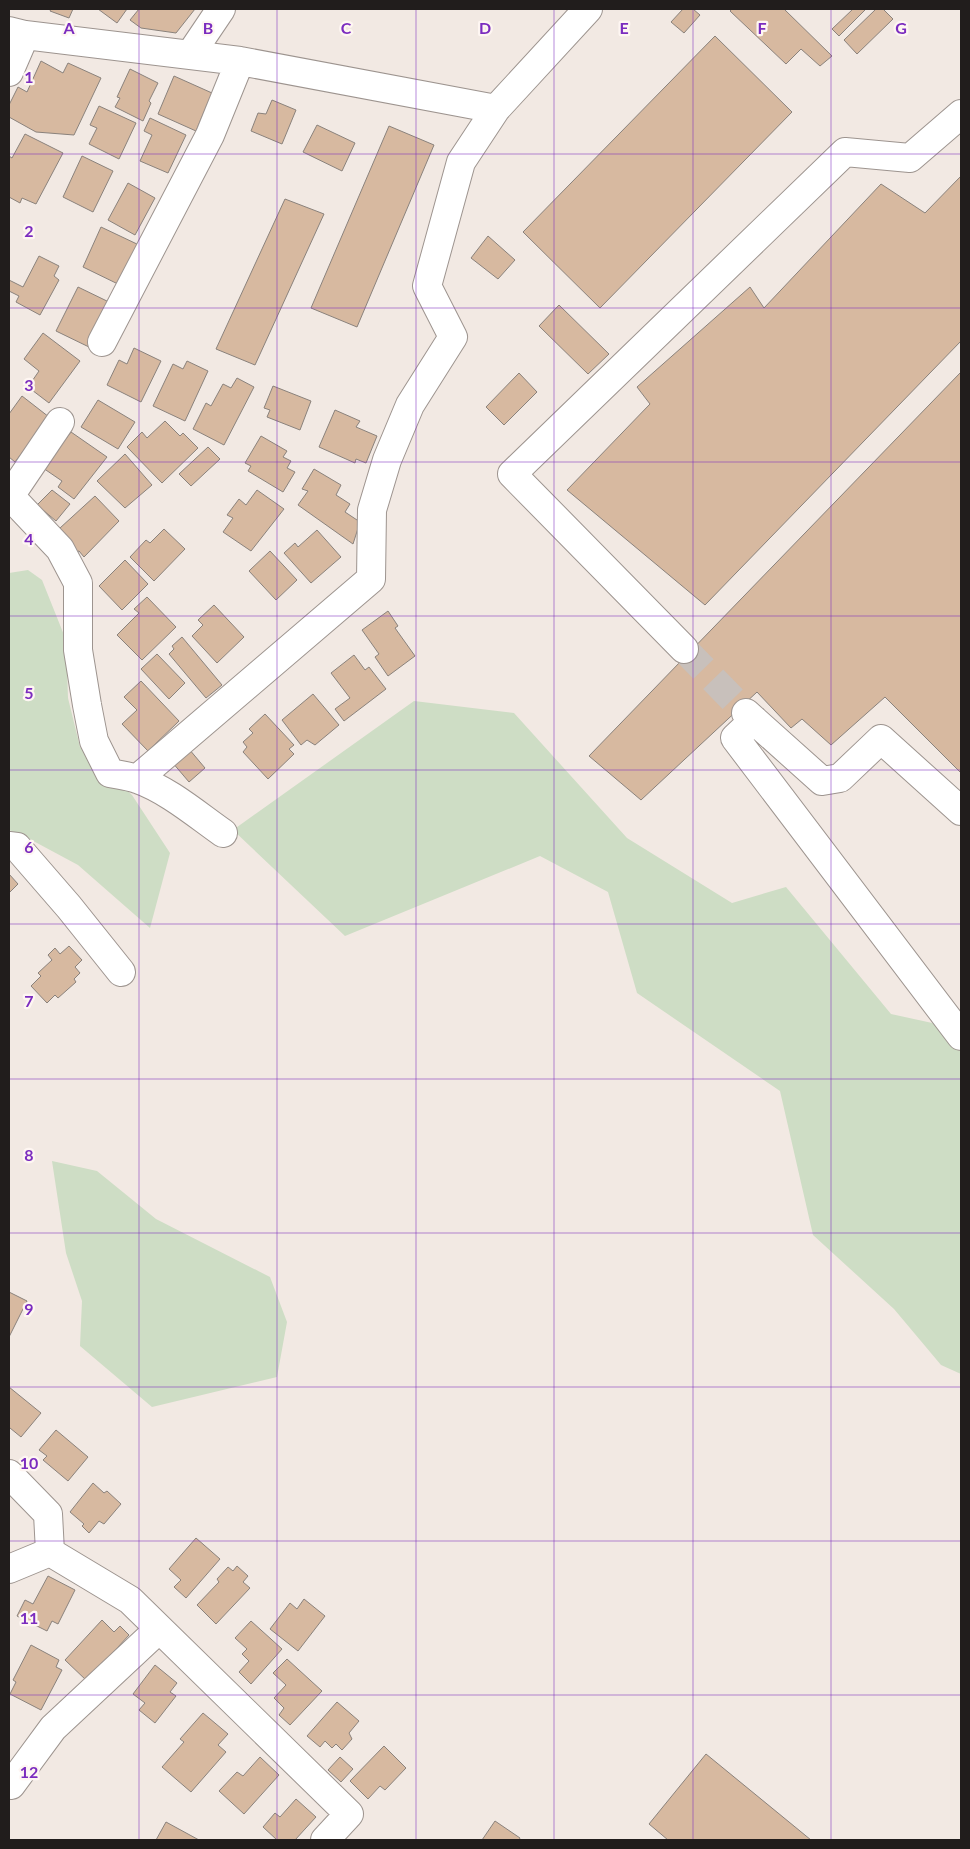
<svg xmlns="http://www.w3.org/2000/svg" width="970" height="1849" font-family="Lato,sans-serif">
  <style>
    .green { fill: #ceddc5 }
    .building { fill: #d7b9a0; stroke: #8a827c }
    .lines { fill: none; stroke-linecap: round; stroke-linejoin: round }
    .minor-tunnel { stroke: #c8c0bb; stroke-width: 28; stroke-dasharray: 28 14; stroke-linecap: butt }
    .minor-casing { stroke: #9d948f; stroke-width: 30 }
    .minor { stroke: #fff; stroke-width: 28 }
    .grid { fill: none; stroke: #7b2cbf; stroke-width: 1; stroke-opacity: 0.55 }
    .grid-label { font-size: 16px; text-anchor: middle; font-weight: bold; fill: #7b2cbf; stroke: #fef6f2; stroke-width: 4.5; stroke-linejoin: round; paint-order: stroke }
  </style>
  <rect width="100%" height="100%" fill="#f2e9e3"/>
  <path class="green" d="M 28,570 L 42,580 L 66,640 L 68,698 L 80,747 L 132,795 L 170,853 L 150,928 L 78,865 L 24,836 L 9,830 L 9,573 Z
    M 414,701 L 514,713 L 627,838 L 732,903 L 786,887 L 891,1014 L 946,1026 L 961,1038 L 961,1374 L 941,1365 L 894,1309 L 813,1235 L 780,1091 L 637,993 L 608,892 L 540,856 L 345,936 L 233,830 Z
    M 52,1161 L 97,1171 L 156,1219 L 270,1277 L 287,1322 L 277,1377 L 152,1407 L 80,1346 L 82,1301 L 66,1253 Z"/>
  <path class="building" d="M 51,9 L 73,9 L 69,18 L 50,11 Z
    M 98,9 L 127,9 L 117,23 Z
    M 139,9 L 195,9 L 176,33 L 141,28 L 130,20 Z
    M 683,9 L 693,9 L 700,15 L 684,33 L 671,22 Z
    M 732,9 L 784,9 L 832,56 L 820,66 L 801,49 L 786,64 L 730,11 Z
    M 853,9 L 866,9 L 839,36 L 832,29 Z
    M 876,9 L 883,9 L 893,19 L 857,54 L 844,40 Z
    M 715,36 L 792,112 L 600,308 L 523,232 Z
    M 41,61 L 63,73 L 68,63 L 101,78 L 74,135 L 36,132 L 9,117 L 9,105 L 18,87 L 27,92 Z
    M 130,69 L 158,83 L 149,101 L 151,103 L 143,121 L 115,107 L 120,98 L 117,97 Z
    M 174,76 L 212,93 L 196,131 L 158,114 Z
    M 272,100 L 296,110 L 282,144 L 251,131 L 258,113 L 266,114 Z
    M 99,106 L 136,123 L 119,159 L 89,144 L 97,128 L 90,125 Z
    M 150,118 L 186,135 L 168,173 L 140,161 L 152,135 L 144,131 Z
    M 317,125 L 355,143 L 342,171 L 303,152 Z
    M 389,126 L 434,145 L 357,327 L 311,308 Z
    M 25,134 L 63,153 L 36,204 L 22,198 L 20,203 L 9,197 L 9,156 L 12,158 Z
    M 82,156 L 113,171 L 93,212 L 63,197 Z
    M 961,176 L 961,341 L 705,605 L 567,490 L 650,404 L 637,387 L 750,287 L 764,308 L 881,184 L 925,213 Z
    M 128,183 L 155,198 L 135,235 L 108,220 Z
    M 285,199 L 324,214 L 255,365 L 216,349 Z
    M 101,227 L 139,245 L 120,285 L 83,267 Z
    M 488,236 L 515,260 L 498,279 L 471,258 Z
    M 39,256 L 59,266 L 54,276 L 59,280 L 40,315 L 16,302 L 19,296 L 9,291 L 9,280 L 23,287 Z
    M 78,287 L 111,303 L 89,347 L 56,331 Z
    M 559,305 L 609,354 L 588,374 L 539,326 Z
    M 43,333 L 80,361 L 49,403 L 28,387 L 39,371 L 24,359 Z
    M 134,348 L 161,361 L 141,402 L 107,385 L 119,360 L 127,364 Z
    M 187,361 L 208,371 L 185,421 L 153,406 L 173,364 L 183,369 Z
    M 961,372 L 961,773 L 885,697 L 831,745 L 802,719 L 791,728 L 757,692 L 641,800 L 589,756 Z
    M 519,373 L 537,392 L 504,425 L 486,407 Z
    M 237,378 L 254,387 L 224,445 L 193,429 L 206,403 L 211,406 L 223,384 L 231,388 Z
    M 273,386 L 311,401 L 300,430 L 267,417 L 270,410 L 264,408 Z
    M 22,396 L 49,417 L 15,462 L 9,457 L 9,414 Z
    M 98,400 L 135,422 L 118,449 L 81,427 Z
    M 335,410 L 360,421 L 356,427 L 377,436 L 366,463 L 356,459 L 355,463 L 319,447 Z
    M 165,421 L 180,436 L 183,433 L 198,448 L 162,483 L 127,447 L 142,432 L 147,438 Z
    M 71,432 L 107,457 L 74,499 L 58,487 L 62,481 L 43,468 Z
    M 261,436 L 287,451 L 283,457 L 291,461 L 287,468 L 295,472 L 283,492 L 248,471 L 251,466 L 245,463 Z
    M 208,447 L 220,459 L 191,486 L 179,474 Z
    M 125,454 L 152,485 L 125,508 L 97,481 Z
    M 314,469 L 341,485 L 336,495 L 350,504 L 345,512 L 360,522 L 353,544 L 298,505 L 308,491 L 302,489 Z
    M 52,490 L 70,504 L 56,521 L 37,505 Z
    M 257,490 L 284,509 L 251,551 L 223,532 L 233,518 L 227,515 L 239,499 L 246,505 Z
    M 95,496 L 119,521 L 84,557 L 79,551 L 73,553 L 60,528 Z
    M 164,529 L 185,549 L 154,581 L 130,557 L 146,540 L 150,543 Z
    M 317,530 L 341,557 L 311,583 L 284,553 L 295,543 L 298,547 Z
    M 270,551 L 297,580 L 276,600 L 249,571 Z
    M 125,560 L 148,584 L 122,610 L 99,586 Z
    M 147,597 L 176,627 L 142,660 L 117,635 L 139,613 L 134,609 Z
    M 214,605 L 244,637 L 217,663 L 192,636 L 203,625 L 198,620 Z
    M 388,611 L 398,626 L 395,628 L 415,656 L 388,676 L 375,657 L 379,654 L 362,630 Z
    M 182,637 L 222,685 L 206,698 L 169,654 L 174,649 L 172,646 Z
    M 157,654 L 185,683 L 169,699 L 141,669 Z
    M 354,655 L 365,670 L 369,667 L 386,689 L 344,721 L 335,709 L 350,698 L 331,673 Z
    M 141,681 L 179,721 L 148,751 L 122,724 L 137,710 L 124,697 Z
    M 313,694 L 339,725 L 315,745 L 307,740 L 301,745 L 282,720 Z
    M 265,714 L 294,745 L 289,749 L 294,754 L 268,779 L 243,752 L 247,747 L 243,742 L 253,733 L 249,729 Z
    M 189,749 L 205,768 L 189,782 L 172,762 Z
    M 9,874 L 18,884 L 9,893 Z
    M 69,946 L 82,960 L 75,967 L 80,973 L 74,979 L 76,982 L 58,998 L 55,995 L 47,1003 L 31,986 L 41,976 L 38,973 L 52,960 L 48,955 L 55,948 L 60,954 Z
    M 9,1292 L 27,1301 L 9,1337 Z
    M 9,1387 L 41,1413 L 21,1437 L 10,1428 L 9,1429 Z
    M 56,1430 L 88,1457 L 68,1481 L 43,1460 L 47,1456 L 39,1450 Z
    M 93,1483 L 104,1493 L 107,1491 L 121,1504 L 104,1524 L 99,1521 L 89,1533 L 82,1526 L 84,1524 L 70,1512 Z
    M 196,1538 L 220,1559 L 186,1598 L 174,1587 L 181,1580 L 169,1569 Z
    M 237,1566 L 248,1576 L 243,1582 L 250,1588 L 216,1624 L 197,1605 L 219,1582 L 217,1579 L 228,1567 L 233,1571 Z
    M 48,1576 L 75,1590 L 58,1624 L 52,1621 L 47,1631 L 17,1616 L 25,1600 L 33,1604 Z
    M 304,1599 L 325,1616 L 298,1651 L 270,1629 L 290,1603 L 297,1609 Z
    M 102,1620 L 114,1632 L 120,1626 L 129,1635 L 87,1681 L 65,1660 Z
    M 251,1621 L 282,1649 L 251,1684 L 239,1672 L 249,1661 L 242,1654 L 247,1649 L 235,1638 Z
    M 31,1645 L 59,1660 L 56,1667 L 62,1670 L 41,1710 L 10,1694 L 16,1682 L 13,1680 Z
    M 287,1659 L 322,1691 L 290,1725 L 279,1715 L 284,1708 L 274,1698 L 286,1685 L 273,1673 Z
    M 155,1665 L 177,1683 L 170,1692 L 176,1696 L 155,1723 L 139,1710 L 145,1703 L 133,1694 Z
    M 337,1702 L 359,1721 L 349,1733 L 352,1739 L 342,1750 L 336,1744 L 332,1748 L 325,1741 L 320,1747 L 307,1736 Z
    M 203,1713 L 228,1734 L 218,1745 L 226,1752 L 191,1792 L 162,1767 L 184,1742 L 180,1739 Z
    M 384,1746 L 406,1768 L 385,1790 L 380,1786 L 368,1799 L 350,1781 Z
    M 706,1754 L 811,1840 L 668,1840 L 649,1824 Z
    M 260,1757 L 279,1775 L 244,1814 L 219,1791 L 237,1772 L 243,1776 Z
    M 340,1757 L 353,1769 L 341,1782 L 328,1770 Z
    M 296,1799 L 316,1817 L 295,1840 L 277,1840 L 263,1827 L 275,1813 L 280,1817 Z
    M 495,1821 L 520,1838 L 519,1840 L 482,1840 Z
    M 166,1822 L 199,1840 L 156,1840 Z"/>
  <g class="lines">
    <path class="minor-tunnel" d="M 684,649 L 746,713"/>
    <defs>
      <path id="minor" d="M 9,31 L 25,35 L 240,61 L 496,109
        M 190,55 L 221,9
        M 9,72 L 25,35
        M 102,342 L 210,135 L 240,61
        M 9,495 L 60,549 L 78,583 L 78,650 L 87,705 L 94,741 L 110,773 C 119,775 129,776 137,779 C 168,790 196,814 223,833
        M 10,496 L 60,422
        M 684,649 L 512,474 L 845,152 L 910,158 L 961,114
        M 746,713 L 822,781 L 840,778 L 881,739 L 961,811
        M 754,720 L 735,738 L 961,1036
        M 137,779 L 371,579 L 372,510 L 387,460 L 410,405 L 453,337 L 427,286 L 461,162 L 496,109 L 588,9
        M 9,846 L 17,847 L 69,907 L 121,972
        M 9,1474 L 48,1514 L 50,1552
        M 9,1569 L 50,1552 L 130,1600 L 349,1814 L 325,1840
        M 11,1785 L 53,1728 L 159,1629"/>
    </defs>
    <use href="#minor" class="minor-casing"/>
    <use href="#minor" class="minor"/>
  </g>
  <path class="grid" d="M 139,9 L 139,1840M 277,9 L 277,1840M 416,9 L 416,1840M 554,9 L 554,1840M 693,9 L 693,1840M 831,9 L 831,1840M 9,154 L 961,154M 9,308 L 961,308M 9,462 L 961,462M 9,616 L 961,616M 9,770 L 961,770M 9,924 L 961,924M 9,1079 L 961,1079M 9,1233 L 961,1233M 9,1387 L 961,1387M 9,1541 L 961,1541M 9,1695 L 961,1695"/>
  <g class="grid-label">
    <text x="69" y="34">A</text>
    <text x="208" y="34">B</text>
    <text x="346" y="34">C</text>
    <text x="485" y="34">D</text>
    <text x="624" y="34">E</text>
    <text x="762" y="34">F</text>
    <text x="901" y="34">G</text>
    <text x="29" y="83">1</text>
    <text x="29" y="237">2</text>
    <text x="29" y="391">3</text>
    <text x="29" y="545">4</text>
    <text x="29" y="699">5</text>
    <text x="29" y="853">6</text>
    <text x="29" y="1007">7</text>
    <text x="29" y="1161">8</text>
    <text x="29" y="1315">9</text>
    <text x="29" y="1469">10</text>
    <text x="29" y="1624">11</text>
    <text x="29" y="1778">12</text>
  </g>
  <rect width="970" height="1849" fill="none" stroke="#211d1c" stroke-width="20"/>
</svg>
